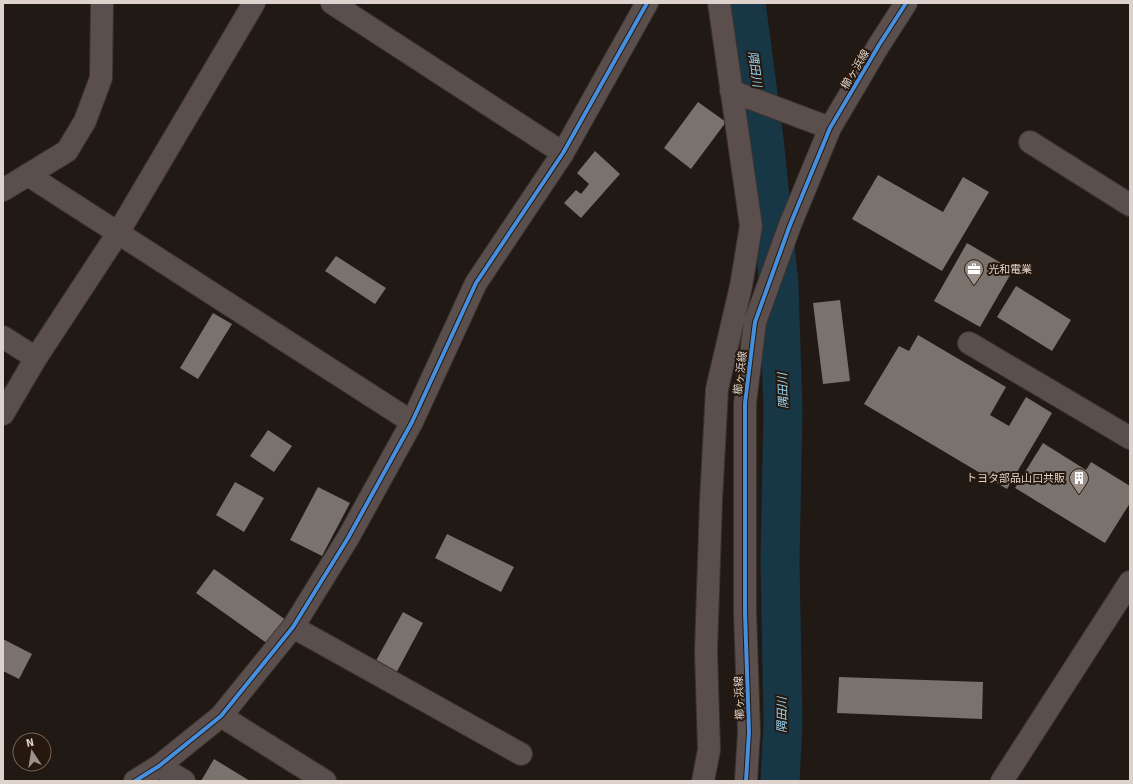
<svg xmlns="http://www.w3.org/2000/svg" width="1133" height="784" font-family="Signika,'Noto Sans JP',sans-serif">
  <style>
    .lines { fill: none; stroke-linecap: round; stroke-linejoin: round }
    .river { stroke: #173747; stroke-width: 39 }
    .building { fill: #7a726d }
    .minor-casing { stroke: #3b332e; stroke-width: 24 }
    .minor { stroke: #5b4f4d; stroke-width: 22 }
    .cycleway-casing { stroke: #27180d; stroke-width: 6 }
    .cycleway { stroke: #468fdf; stroke-width: 4 }
    .labels { text-anchor: middle; stroke-width: 4; stroke-linejoin: round; paint-order: stroke }
    .street-label { font-size: 11px; fill: #ded3cc; stroke: #27180d }
    .poi-label { font-size: 11px; fill: #ded3cc; stroke: #27180d; text-anchor: start }
    .water-label { font-size: 12px; font-style: italic; fill: #92d2f5; stroke: #27180d }
  </style>
  <rect width="100%" height="100%" fill="#211913"/>
  <g class="lines">
    <path class="river" d="M 746,3 L 764,139 L 779,285 L 783,410 L 780,561 L 783,723 L 780,781"/>
  </g>
  <path class="building" d="M 698,102 L 726,122 L 691,169 L 664,148 Z
    M 595,151 L 620,174 L 581,218 L 564,203 L 576,190 L 581,194 L 589,184 L 577,173 Z
    M 878,175 L 943,212 L 963,177 L 989,192 L 942,271 L 852,219 Z
    M 967,243 L 1013,270 L 980,327 L 934,301 Z
    M 336,256 L 386,288 L 375,304 L 325,271 Z
    M 1016,286 L 1071,320 L 1052,351 L 997,317 Z
    M 840,300 L 850,381 L 823,384 L 813,303 Z
    M 213,313 L 232,324 L 198,379 L 180,368 Z
    M 918,335 L 1006,387 L 990,415 L 1009,426 L 1026,397 L 1052,413 L 1007,489 L 864,404 L 899,346 L 909,351 Z
    M 268,430 L 292,446 L 274,472 L 250,456 Z
    M 1043,443 L 1086,470 L 1091,462 L 1130,486 L 1130,503 L 1105,543 L 1015,488 Z
    M 235,482 L 264,498 L 244,532 L 216,515 Z
    M 318,487 L 350,503 L 322,556 L 290,540 Z
    M 447,534 L 514,567 L 501,592 L 435,558 Z
    M 214,569 L 286,620 L 268,644 L 196,593 Z
    M 403,612 L 423,623 L 394,677 L 373,666 Z
    M 3,639 L 32,654 L 19,679 L 3,671 Z
    M 839,677 L 983,682 L 982,719 L 837,713 Z
    M 214,759 L 250,781 L 201,781 Z"/>
  <g class="lines">
    <defs>
      <path id="minor" d="M 332,3 L 563,153
        M 731,91 L 830,128
        M 1030,142 L 1130,205
        M 28,175 L 412,422
        M 3,190 L 67,151 L 85,121 L 101,78 L 102,3
        M 3,337 L 36,358
        M 969,343 L 1130,438
        M 3,414 L 36,358 L 118,233 L 254,3
        M 293,627 L 521,754
        M 221,716 L 325,781
        M 159,766 L 184,781
        M 135,781 L 159,766 L 221,716 L 293,627 L 348,538 L 412,422 L 476,283 L 563,153 L 647,3
        M 703,781 L 709,750 L 706,651 L 711,501 L 717,389 L 741,286 L 751,226 L 719,3
        M 746,781 L 749,732 L 745,612 L 745,403 L 755,322 L 790,225 L 830,128 L 879,45 L 906,3
        M 1002,781 L 1130,582"/>
    </defs>
    <use href="#minor" class="minor-casing"/>
    <use href="#minor" class="minor"/>
    <defs>
      <path id="cycleway" d="M 135,781 L 159,766 L 221,716 L 293,627 L 348,538 L 412,422 L 476,283 L 563,153 L 647,3
        M 746,781 L 749,732 L 745,612 L 745,403 L 755,322 L 790,225 L 830,128 L 879,45 L 906,3"/>
    </defs>
    <use href="#cycleway" class="cycleway-casing"/>
    <use href="#cycleway" class="cycleway"/>
  </g>
  <defs>
    <symbol id="office-pin" viewBox="-11 -11 22 30"><path d="M0 17L-7.5 6A9.5 9.5 0 1 1 7.5 6Z" fill="#9c928b" stroke="#27180d"/><path d="M-6-3h4V-5.5h4V-3h4V5H-6ZM-1-4.5V-3h2v-1.5ZM-6 0V1H6V0Z" fill="#fff"/></symbol>
    <symbol id="building-pin" viewBox="-11 -11 22 30"><path d="M0 17L-7.5 6A9.5 9.5 0 1 1 7.5 6Z" fill="#9c928b" stroke="#27180d"/><path d="M-4-6H4V6H1V3H-1V6H-4ZM-2.5-4.3h1.7v1.8h-1.7ZM.8-4.3h1.7v1.8H.8ZM-2.5-1h1.7V.8h-1.7ZM.8-1h1.7V.8H.8Z" fill="#fff"/></symbol>
  </defs>
  <g fill-rule="evenodd">
    <use href="#office-pin" x="963" y="258" width="22" height="30"/>
    <use href="#building-pin" x="1068" y="467" width="22" height="30"/>
  </g>
  <g class="labels">
    <g class="street-label">
      <text transform="translate(855 69) rotate(-59)" y="4">櫛ヶ浜線</text>
      <text transform="translate(740 373) rotate(-83)" y="4">櫛ヶ浜線</text>
      <text transform="translate(739 698) rotate(-92)" y="4">櫛ヶ浜線</text>
    </g>
    <g class="poi-label">
      <text x="988" y="273">光和電業</text>
      <text x="1065" y="482" text-anchor="end">トヨタ部品山口共販</text>
    </g>
    <g class="water-label">
      <text transform="translate(755 69) rotate(82)" y="4">隅田川</text>
      <text transform="translate(783 391) rotate(-92)" y="4">隅田川</text>
      <text transform="translate(782 715) rotate(-90)" y="4">隅田川</text>
    </g>
  </g>
  <rect width="1133" height="784" fill="none" stroke="#ded3cc" stroke-width="8"/>
  <g transform="translate(32 752) rotate(348)"><circle r="19" fill="#27180d" stroke="#706359"/>
  <path d="M0-3L7 15L0 10L-7 15Z" fill="#9c928b"/>
  <text y="-6" font-size="11" font-weight="bold" text-anchor="middle" fill="#ded3cc">N</text>
  </g>
</svg>
